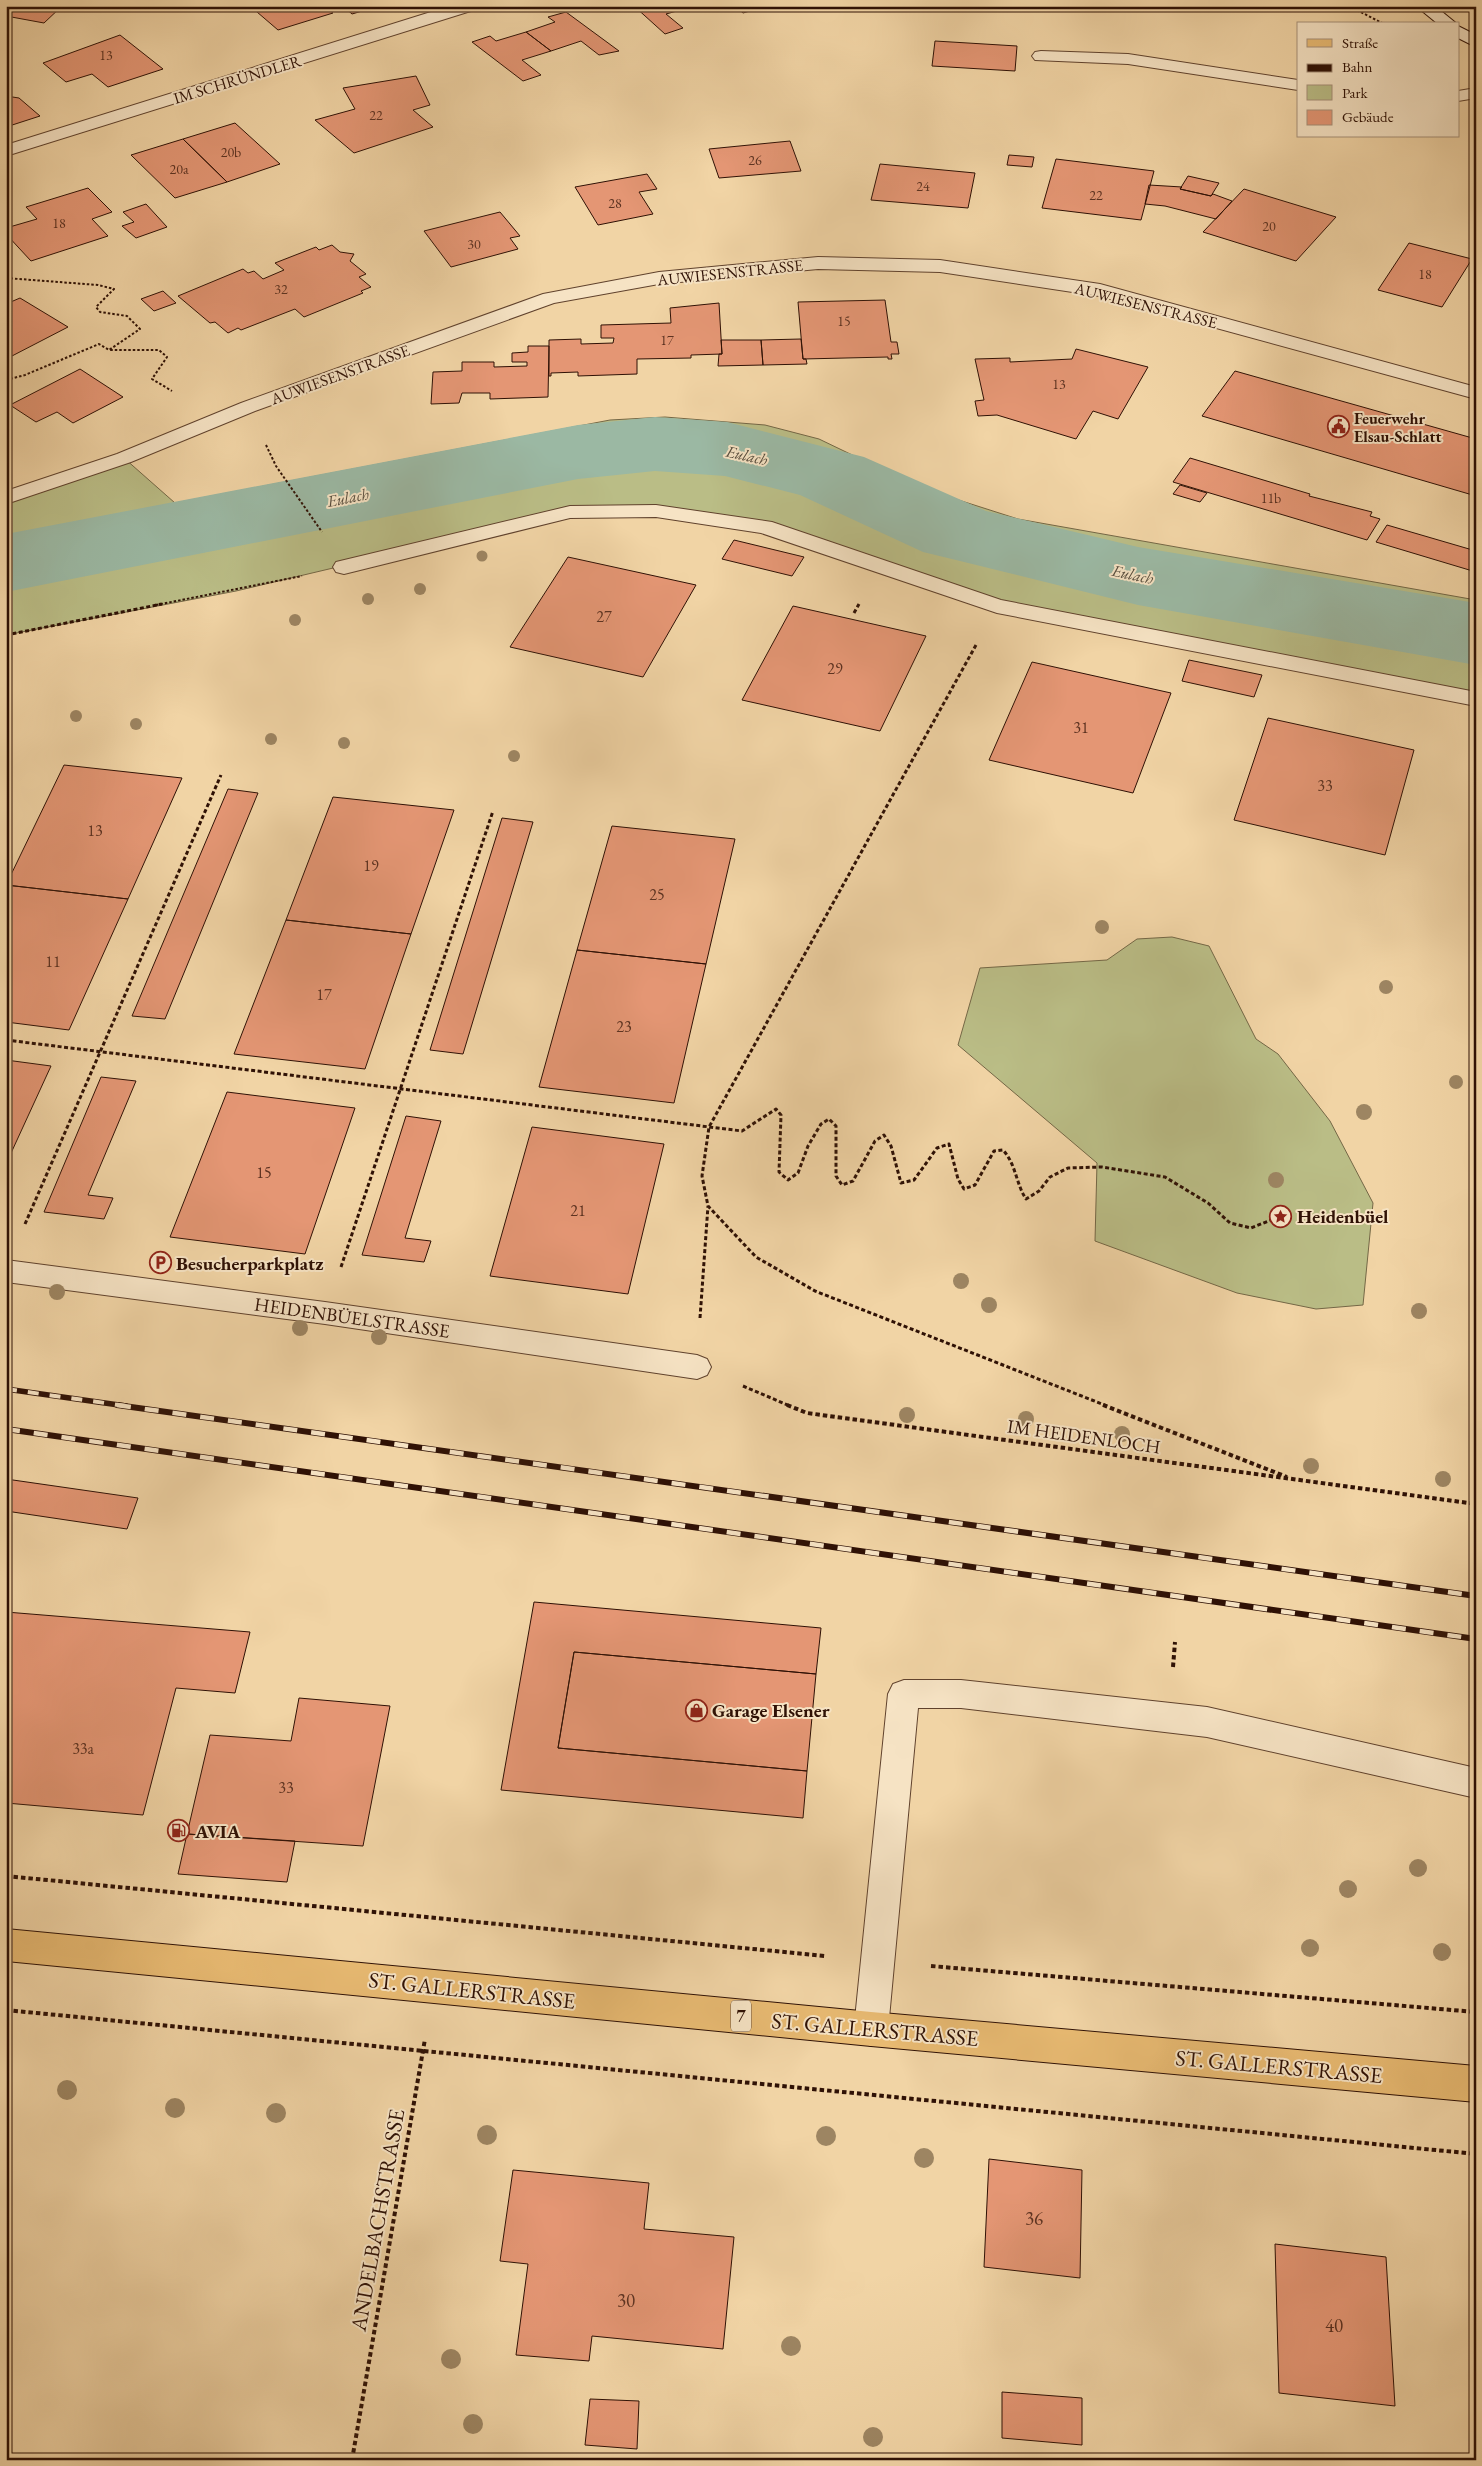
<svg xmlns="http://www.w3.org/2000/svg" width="1482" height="2466" font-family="'EB Garamond',serif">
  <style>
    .green { fill: #babd86; stroke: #746746 }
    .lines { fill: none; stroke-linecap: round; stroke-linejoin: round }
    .river { fill: #9bb8a3; fill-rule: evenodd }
    .building { fill: #e49674; stroke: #2f1105 }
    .lane-casing { stroke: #60422d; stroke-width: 2 }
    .street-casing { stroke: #60422d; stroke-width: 2 }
    .secondary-casing { stroke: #2f1105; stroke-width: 2 }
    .primary-casing { stroke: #2f1105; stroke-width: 2 }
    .path-far2 { stroke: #2f1105; stroke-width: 2; stroke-dasharray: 2.5 2; stroke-linecap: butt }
    .path-far1 { stroke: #2f1105; stroke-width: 3; stroke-dasharray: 4 2.5; stroke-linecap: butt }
    .path { stroke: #2f1105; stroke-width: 4; stroke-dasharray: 4.5 3; stroke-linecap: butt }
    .lane { fill: #f6e3c4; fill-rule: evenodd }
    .street { fill: #f6e3c4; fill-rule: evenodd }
    .secondary { fill: #f6e3c4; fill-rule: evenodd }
    .primary { fill: #e8ba72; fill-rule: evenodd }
    .rail-far1-casing { stroke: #2f1105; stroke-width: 5.5 }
    .rail-casing { stroke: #2f1105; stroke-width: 6 }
    .rail-far1 { stroke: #f6e3c4; stroke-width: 4; stroke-dasharray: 11; stroke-linecap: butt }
    .rail { stroke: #f6e3c4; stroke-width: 4.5; stroke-dasharray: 14; stroke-linecap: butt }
    .tree { fill: #9d8562 }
    .labels { text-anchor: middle; stroke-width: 4; stroke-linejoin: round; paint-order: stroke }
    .far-number-label { font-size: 14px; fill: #5c3221 }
    .far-street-label { font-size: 16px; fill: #2f1105; stroke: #f6e3c4 }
    .far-poi-label { font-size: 16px; font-weight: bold; fill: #2f1105; stroke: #f6e3c4; text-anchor: start }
    .far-water-label { font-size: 16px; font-style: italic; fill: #554b3c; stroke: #f6e3c4 }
    .number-label { font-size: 16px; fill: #5c3221 }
    .shield { fill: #f6e3c4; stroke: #6b503e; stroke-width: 1 }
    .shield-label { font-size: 18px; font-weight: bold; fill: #2f1105 }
    .poi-label { font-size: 19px; font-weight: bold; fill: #2f1105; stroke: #f6e3c4; text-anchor: start }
    .street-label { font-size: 19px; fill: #2f1105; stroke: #f6e3c4 }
    .near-number-label { font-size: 19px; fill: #5c3221 }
    .near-street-label { font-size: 22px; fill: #2f1105; stroke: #f6e3c4 }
  </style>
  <rect width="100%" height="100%" fill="#f1d4a5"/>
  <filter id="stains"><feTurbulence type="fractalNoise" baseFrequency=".004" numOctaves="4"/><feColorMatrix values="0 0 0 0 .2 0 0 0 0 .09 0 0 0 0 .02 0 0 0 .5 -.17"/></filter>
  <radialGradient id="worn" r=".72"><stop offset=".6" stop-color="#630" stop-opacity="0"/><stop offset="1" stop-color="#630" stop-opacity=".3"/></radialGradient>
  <path class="green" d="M 665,417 L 765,425 L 819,439 L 921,488 L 1018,519 L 1476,600 L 1476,699 L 997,606 L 764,527 L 656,511 L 570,512 L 236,591 L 6,635 L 6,498 L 124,458 L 175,503 L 610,420 Z
    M 1172,937 L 1209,946 L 1256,1039 L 1278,1054 L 1330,1121 L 1373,1203 L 1363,1305 L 1316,1309 L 1237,1293 L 1095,1241 L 1097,1163 L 958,1045 L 980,968 L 1107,960 L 1137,939 Z"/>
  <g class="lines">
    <path class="river" d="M 655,417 L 727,422 L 864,457 L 986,511 L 1138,547 L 1476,603 L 1476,665 L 1138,605 L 956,560 L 923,552 L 800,495 L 725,476 L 655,471 L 578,479 L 6,592 L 6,534 L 578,425 Z"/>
  </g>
  <path class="building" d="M 6,6 L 62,6 L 44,23 L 6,16 Z
    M 250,6 L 324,6 L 333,13 L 278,30 Z
    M 343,6 L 379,6 L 352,14 Z
    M 634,6 L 695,6 L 666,14 L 683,28 L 665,34 Z
    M 735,6 L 758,6 L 760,8 L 743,13 Z
    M 566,12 L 619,51 L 599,55 L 581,41 L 551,51 L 526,32 L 555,22 L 548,17 Z
    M 526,32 L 551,51 L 522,60 L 541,75 L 523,81 L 472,42 L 490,36 L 496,41 Z
    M 120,35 L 163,69 L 108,87 L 92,74 L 66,82 L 43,63 Z
    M 935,41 L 1017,46 L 1015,71 L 932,66 Z
    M 416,76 L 430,105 L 413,110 L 433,127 L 354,153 L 315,120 L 355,109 L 343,88 Z
    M 6,96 L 19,98 L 40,116 L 6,127 Z
    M 235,123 L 280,164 L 227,182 L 183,139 Z
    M 183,139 L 227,182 L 175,198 L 131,155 Z
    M 790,141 L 801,171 L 719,178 L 709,149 Z
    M 1009,155 L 1034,157 L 1032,167 L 1007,165 Z
    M 1056,159 L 1154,171 L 1141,220 L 1042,208 Z
    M 880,164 L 975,173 L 968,208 L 871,200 Z
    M 647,174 L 657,189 L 639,192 L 653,214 L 598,225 L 575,187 Z
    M 1188,176 L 1219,183 L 1211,196 L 1180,189 Z
    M 1149,185 L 1182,187 L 1180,189 L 1211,196 L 1213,194 L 1232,201 L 1216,219 L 1165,206 L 1145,204 Z
    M 88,188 L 112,212 L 92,219 L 108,236 L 31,261 L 6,234 L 6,228 L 37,219 L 26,207 Z
    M 1244,189 L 1336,217 L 1296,261 L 1203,232 Z
    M 146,204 L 167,227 L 136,238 L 122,226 L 134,222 L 123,212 Z
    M 500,212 L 520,236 L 510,238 L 518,249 L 451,267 L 424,231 Z
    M 1409,243 L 1472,259 L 1442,307 L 1378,290 Z
    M 332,245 L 340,252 L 354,254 L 350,261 L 366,274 L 359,277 L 371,287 L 361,291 L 363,293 L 304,317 L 295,309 L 241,330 L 238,328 L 228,333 L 215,322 L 210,323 L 178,296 L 243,269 L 248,273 L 254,271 L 263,279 L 284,270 L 275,263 L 316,247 L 319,250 Z
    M 163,291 L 176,303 L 154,311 L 141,299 Z
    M 20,298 L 68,327 L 10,357 L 6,355 L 6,304 Z
    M 885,300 L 891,342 L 897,342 L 899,354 L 891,354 L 892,359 L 888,359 L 888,357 L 803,359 L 798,302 Z
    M 719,303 L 722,354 L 691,355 L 691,358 L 637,359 L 637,374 L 578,376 L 578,372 L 551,373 L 551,376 L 549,376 L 549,340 L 581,339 L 581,344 L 613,343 L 614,338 L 601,338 L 601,325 L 671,323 L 670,308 Z
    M 801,339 L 803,359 L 806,359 L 807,364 L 763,365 L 761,340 Z
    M 721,340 L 761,340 L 763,365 L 718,366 L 719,354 L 722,354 Z
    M 528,346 L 549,346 L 548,397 L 490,399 L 490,393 L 462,393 L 459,403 L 431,404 L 433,372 L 462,371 L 462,362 L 494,362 L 494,367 L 527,366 L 527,362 L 512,362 L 512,353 L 528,352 Z
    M 1076,349 L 1148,367 L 1118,419 L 1093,411 L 1076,439 L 997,415 L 978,416 L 975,401 L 984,400 L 975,359 L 1010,358 L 1010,362 L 1072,359 Z
    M 80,369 L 123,397 L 73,423 L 57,412 L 36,422 L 10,405 Z
    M 1235,371 L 1476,439 L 1476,496 L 1202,416 Z
    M 1190,458 L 1310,494 L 1309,496 L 1372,512 L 1370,516 L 1380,519 L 1367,540 L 1173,482 Z
    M 1180,485 L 1207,493 L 1200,502 L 1173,494 Z
    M 1387,525 L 1476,551 L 1476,572 L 1376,542 Z
    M 734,540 L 804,557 L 792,576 L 722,559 Z
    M 568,557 L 696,585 L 643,677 L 510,647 Z
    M 793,606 L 926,636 L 880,731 L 742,700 Z
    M 1189,660 L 1262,675 L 1254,697 L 1182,681 Z
    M 1032,662 L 1171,693 L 1133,793 L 989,760 Z
    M 1268,718 L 1414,750 L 1385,855 L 1234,820 Z
    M 64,765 L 182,778 L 128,899 L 6,885 Z
    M 228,789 L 258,793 L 165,1019 L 132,1016 Z
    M 333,797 L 454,810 L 411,934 L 286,920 Z
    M 502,818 L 533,822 L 463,1054 L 430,1050 Z
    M 612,826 L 735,839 L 706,964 L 577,950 Z
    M 6,885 L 128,899 L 69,1030 L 6,1022 Z
    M 286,920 L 411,934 L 365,1069 L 234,1054 Z
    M 577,950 L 706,964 L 674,1103 L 539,1087 Z
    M 6,1060 L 51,1066 L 6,1164 Z
    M 101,1077 L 136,1081 L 88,1195 L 113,1198 L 104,1219 L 44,1212 Z
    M 227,1092 L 355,1108 L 305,1254 L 170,1237 Z
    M 406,1116 L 441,1121 L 405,1238 L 431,1241 L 424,1262 L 362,1255 Z
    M 532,1127 L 664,1144 L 628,1294 L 490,1276 Z
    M 6,1479 L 138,1498 L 127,1529 L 6,1511 Z
    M 534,1602 L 821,1628 L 816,1674 L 574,1652 L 558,1748 L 807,1771 L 803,1818 L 501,1790 Z
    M 6,1612 L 250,1632 L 235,1693 L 176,1688 L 143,1815 L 6,1803 Z
    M 574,1652 L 816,1674 L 807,1771 L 558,1748 Z
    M 299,1698 L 390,1706 L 363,1846 L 187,1834 L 210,1735 L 291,1741 Z
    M 187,1834 L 295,1841 L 287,1882 L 178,1874 Z
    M 989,2159 L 1082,2170 L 1080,2278 L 984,2267 Z
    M 513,2170 L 649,2183 L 644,2229 L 734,2237 L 723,2349 L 592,2336 L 589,2361 L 516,2355 L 528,2264 L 500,2261 Z
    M 1275,2244 L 1386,2257 L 1395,2406 L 1279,2393 Z
    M 1002,2392 L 1082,2398 L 1082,2445 L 1002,2438 Z
    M 590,2399 L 639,2401 L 637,2449 L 585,2445 Z"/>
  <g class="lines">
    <defs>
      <path id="lane" d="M 1041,51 L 1128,54 L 1298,80 L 1298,90 L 1128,64 L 1035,60 L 1032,56 L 1035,52 Z
        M 1476,88 L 1476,98 L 1458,101 L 1458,91 Z
        M 904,1680 L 961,1680 L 1207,1707 L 1476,1768 L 1476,1798 L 1207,1737 L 961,1708 L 918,1708 L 888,2029 L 883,2041 L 871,2046 L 859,2041 L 854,2029 L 888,1694 L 893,1684 Z"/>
      <path id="street" d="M 450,6 L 476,6 L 474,10 L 6,156 L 6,145 Z
        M 818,257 L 940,260 L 1100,284 L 1476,387 L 1476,399 L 1099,296 L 940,272 L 818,269 L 659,284 L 554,303 L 255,411 L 131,462 L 6,504 L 6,491 L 117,454 L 241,403 L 543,294 L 659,272 Z
        M 656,505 L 772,522 L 1001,600 L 1476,692 L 1476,706 L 997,613 L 761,533 L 656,517 L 570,518 L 344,574 L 336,572 L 333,567 L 336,562 L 570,506 Z
        M 6,1260 L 325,1302 L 697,1355 L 707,1359 L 711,1367 L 707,1375 L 697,1379 L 325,1324 L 6,1282 Z"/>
      <path id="secondary" d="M 1416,6 L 1435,6 L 1457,24 L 1438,24 Z
        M 1458,26 L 1476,35 L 1476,47 L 1458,38 Z"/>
      <path id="primary" d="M 6,1929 L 871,2012 L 1476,2066 L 1476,2102 L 871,2046 L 6,1961 Z"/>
    </defs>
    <use href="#lane" class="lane-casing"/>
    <use href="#street" class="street-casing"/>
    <use href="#secondary" class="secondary-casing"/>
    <use href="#primary" class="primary-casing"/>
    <path class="path-far2" d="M 1349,6 L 1384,24
      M 6,278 L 98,285 L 114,289 L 96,307 L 100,312 L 127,316 L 140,329 L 109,350 L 159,350 L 167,357 L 152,379 L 172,391
      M 6,380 L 25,375 L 99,344 L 109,350
      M 266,445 L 276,466 L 322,532
      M 156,605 L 302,576"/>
    <path class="path-far1" d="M 854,613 L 859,604
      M 6,635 L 162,604
      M 976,645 L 709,1127 L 702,1176 L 708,1206 L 756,1257 L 815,1291 L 1107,1406
      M 6,1040 L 742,1131 L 776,1109 L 781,1115 L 779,1172 L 788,1180 L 798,1173 L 808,1146 L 821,1124 L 829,1119 L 836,1126 L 836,1176 L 842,1185 L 853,1181 L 875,1141 L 884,1135 L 891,1146 L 901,1183 L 914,1180 L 937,1148 L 949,1144 L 958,1179 L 964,1189 L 975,1185 L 994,1151 L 1003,1150 C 1016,1164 1016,1184 1026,1199 L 1039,1191 L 1050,1177 L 1068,1168 L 1102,1167 L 1165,1177 L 1208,1203 L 1230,1223 L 1251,1228 L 1281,1216
      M 25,1224 L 221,775
      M 341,1267 L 493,811
      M 700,1318 L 708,1206
      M 743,1386 L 790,1406"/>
    <path class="path" d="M 787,1405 L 807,1413 L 1476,1504
      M 1103,1405 L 1287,1477
      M 1173,1667 L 1175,1642
      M 6,1876 L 825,1956
      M 931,1966 L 1476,2012
      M 6,2010 L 1476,2154
      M 352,2460 L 425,2039"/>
    <use href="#lane" class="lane"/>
    <use href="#street" class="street"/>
    <use href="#secondary" class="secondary"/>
    <use href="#primary" class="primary"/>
    <defs>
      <path id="rail-far1" d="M 6,1389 L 126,1406"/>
      <path id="rail" d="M 117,1405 L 1476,1596
        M 6,1429 L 1476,1639"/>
    </defs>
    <use href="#rail-far1" class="rail-far1-casing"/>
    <use href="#rail" class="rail-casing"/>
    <use href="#rail-far1" class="rail-far1"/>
    <use href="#rail" class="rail"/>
  </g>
  <g class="tree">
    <circle cx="482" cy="556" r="5.5"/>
    <circle cx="420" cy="589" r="6"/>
    <circle cx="368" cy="599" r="6"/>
    <circle cx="295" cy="620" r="6"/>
    <circle cx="76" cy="716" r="6"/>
    <circle cx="136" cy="724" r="6"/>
    <circle cx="271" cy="739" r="6"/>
    <circle cx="344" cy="743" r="6"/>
    <circle cx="514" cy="756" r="6"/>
    <circle cx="1102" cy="927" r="7"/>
    <circle cx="1386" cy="987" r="7"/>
    <circle cx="1456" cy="1082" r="7"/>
    <circle cx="1364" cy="1112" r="8"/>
    <circle cx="1276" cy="1180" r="8"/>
    <circle cx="961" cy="1281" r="8"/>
    <circle cx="57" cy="1292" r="8"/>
    <circle cx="989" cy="1305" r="8"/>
    <circle cx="1419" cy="1311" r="8"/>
    <circle cx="300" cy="1328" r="8"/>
    <circle cx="379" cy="1337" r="8"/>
    <circle cx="907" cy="1415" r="8"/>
    <circle cx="1026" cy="1419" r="8"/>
    <circle cx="1122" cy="1434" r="8"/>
    <circle cx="1311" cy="1466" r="8"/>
    <circle cx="1443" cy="1479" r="8"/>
    <circle cx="1418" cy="1868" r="9"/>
    <circle cx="1348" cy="1889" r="9"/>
    <circle cx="1310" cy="1948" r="9"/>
    <circle cx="1442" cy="1952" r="9"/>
    <circle cx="67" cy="2090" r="10"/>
    <circle cx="175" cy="2108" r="10"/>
    <circle cx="276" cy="2113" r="10"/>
    <circle cx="487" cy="2135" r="10"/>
    <circle cx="826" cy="2136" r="10"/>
    <circle cx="924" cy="2158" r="10"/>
    <circle cx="791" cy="2346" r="10"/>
    <circle cx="451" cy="2359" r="10"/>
    <circle cx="473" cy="2424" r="10"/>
    <circle cx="873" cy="2437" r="10"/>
  </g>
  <defs>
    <symbol id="civic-ring" viewBox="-11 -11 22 22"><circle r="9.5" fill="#f6e3c4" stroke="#8f2418" stroke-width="1.5"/><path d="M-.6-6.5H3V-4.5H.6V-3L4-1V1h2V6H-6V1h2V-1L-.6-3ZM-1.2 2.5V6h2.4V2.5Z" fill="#8f2418"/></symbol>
    <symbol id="sight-ring" viewBox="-11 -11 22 22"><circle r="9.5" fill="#f6e3c4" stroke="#8f2418" stroke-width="1.5"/><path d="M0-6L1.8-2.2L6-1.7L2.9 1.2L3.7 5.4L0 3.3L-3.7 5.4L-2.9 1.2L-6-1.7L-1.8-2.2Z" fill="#8f2418"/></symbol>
    <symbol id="parking-ring" viewBox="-11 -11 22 22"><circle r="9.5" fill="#f6e3c4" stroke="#8f2418" stroke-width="1.5"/><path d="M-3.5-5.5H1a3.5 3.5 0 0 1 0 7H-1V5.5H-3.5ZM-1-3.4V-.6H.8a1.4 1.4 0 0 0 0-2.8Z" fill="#8f2418"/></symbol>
    <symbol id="shop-ring" viewBox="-11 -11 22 22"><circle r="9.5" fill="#f6e3c4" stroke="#8f2418" stroke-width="1.5"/><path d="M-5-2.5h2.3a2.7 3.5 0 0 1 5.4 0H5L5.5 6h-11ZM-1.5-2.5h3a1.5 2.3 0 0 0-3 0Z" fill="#8f2418"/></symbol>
    <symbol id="fuel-ring" viewBox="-11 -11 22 22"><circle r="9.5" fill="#f6e3c4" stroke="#8f2418" stroke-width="1.5"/><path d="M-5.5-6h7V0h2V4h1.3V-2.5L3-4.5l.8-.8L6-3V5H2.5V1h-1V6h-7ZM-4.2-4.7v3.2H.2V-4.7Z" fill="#8f2418"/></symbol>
  </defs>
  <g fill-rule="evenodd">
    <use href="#civic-ring" x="1326" y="414" width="25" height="25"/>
    <use href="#sight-ring" x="1268" y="1204" width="25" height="25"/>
    <use href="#parking-ring" x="148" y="1250" width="25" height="25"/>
    <use href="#shop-ring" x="684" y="1698" width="25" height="25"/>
    <use href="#fuel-ring" x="166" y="1818" width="25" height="25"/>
  </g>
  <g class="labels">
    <g class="far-number-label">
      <text x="106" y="60">13</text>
      <text x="376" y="120">22</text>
      <text x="231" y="157">20b</text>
      <text x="755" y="165">26</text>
      <text x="179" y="174">20a</text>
      <text x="923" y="191">24</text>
      <text x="1096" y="200">22</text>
      <text x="615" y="208">28</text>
      <text x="59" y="228">18</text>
      <text x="1269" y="231">20</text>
      <text x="474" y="249">30</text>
      <text x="1425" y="279">18</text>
      <text x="281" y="294">32</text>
      <text x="844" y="326">15</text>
      <text x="667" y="345">17</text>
      <text x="1059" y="389">13</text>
      <text x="1271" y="503">11b</text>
    </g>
    <g class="far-street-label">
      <text transform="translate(237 79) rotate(-17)" y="6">IM SCHRÜNDLER</text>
      <text transform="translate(730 272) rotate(-6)" y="6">AUWIESENSTRASSE</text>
      <text transform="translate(1146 305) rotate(14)" y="6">AUWIESENSTRASSE</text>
      <text transform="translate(340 374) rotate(-20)" y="6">AUWIESENSTRASSE</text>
    </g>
    <g class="far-poi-label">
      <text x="1354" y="424">Feuerwehr<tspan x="1354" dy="18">Elsau-Schlatt</tspan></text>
    </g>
    <g class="far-water-label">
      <text transform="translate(747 455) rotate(13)" y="6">Eulach</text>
      <text transform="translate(348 497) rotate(-11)" y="6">Eulach</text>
      <text transform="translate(1133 574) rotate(12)" y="6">Eulach</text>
    </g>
    <g class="number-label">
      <text x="604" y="622">27</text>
      <text x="835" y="674">29</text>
      <text x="1081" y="733">31</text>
      <text x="1325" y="791">33</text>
      <text x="95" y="836">13</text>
      <text x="371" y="871">19</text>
      <text x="657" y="900">25</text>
      <text x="53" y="967">11</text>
      <text x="324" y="1000">17</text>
      <text x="624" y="1032">23</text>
      <text x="264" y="1178">15</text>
      <text x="578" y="1216">21</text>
      <text x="83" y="1754">33a</text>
      <text x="286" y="1793">33</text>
    </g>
    <rect class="shield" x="731" y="2000.5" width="20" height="31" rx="4"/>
    <g class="shield-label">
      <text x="741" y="2022">7</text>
    </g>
    <g class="poi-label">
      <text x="1297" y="1223">Heidenbüel</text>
      <text x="176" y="1270">Besucherparkplatz</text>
      <text x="712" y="1717">Garage Elsener</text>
      <text x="195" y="1838">AVIA</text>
    </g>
    <g class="street-label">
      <text transform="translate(352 1317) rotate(8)" y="7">HEIDENBÜELSTRASSE</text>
      <text transform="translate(1084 1436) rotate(8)" y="7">IM HEIDENLOCH</text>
    </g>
    <g class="near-number-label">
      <text x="1034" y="2225">36</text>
      <text x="626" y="2307">30</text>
      <text x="1334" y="2332">40</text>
    </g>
    <g class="near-street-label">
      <text transform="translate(472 1990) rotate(6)" y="8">ST. GALLERSTRASSE</text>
      <text transform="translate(875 2029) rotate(5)" y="8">ST. GALLERSTRASSE</text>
      <text transform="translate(1279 2066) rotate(5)" y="8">ST. GALLERSTRASSE</text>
      <text transform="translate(377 2220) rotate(-80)" y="8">ANDELBACHSTRASSE</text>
    </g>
  </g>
  <rect width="1482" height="2466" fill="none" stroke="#f1d4a5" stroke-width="25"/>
  <rect x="8" y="8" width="1467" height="2451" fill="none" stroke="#2f1105" stroke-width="2.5"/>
  <rect x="12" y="12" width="1457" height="2441" fill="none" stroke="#2f1105"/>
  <rect x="1297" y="22" width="162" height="115" fill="#f6e3c4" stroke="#a68f78"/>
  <rect x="1307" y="39" width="25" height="8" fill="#e8ba72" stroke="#a68f78"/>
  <text x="1342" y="48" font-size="15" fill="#2f1105">Straße</text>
  <rect x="1307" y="64" width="25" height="8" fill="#2f1105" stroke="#a68f78"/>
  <text x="1342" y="72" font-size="15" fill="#2f1105">Bahn</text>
  <rect x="1307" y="85" width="25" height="15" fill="#babd86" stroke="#a68f78"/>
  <text x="1342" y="98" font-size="15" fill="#2f1105">Park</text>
  <rect x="1307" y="110" width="25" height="15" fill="#e49674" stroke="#a68f78"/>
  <text x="1342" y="122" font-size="15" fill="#2f1105">Gebäude</text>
  <rect width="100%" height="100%" filter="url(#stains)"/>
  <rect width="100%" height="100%" fill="url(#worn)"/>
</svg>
